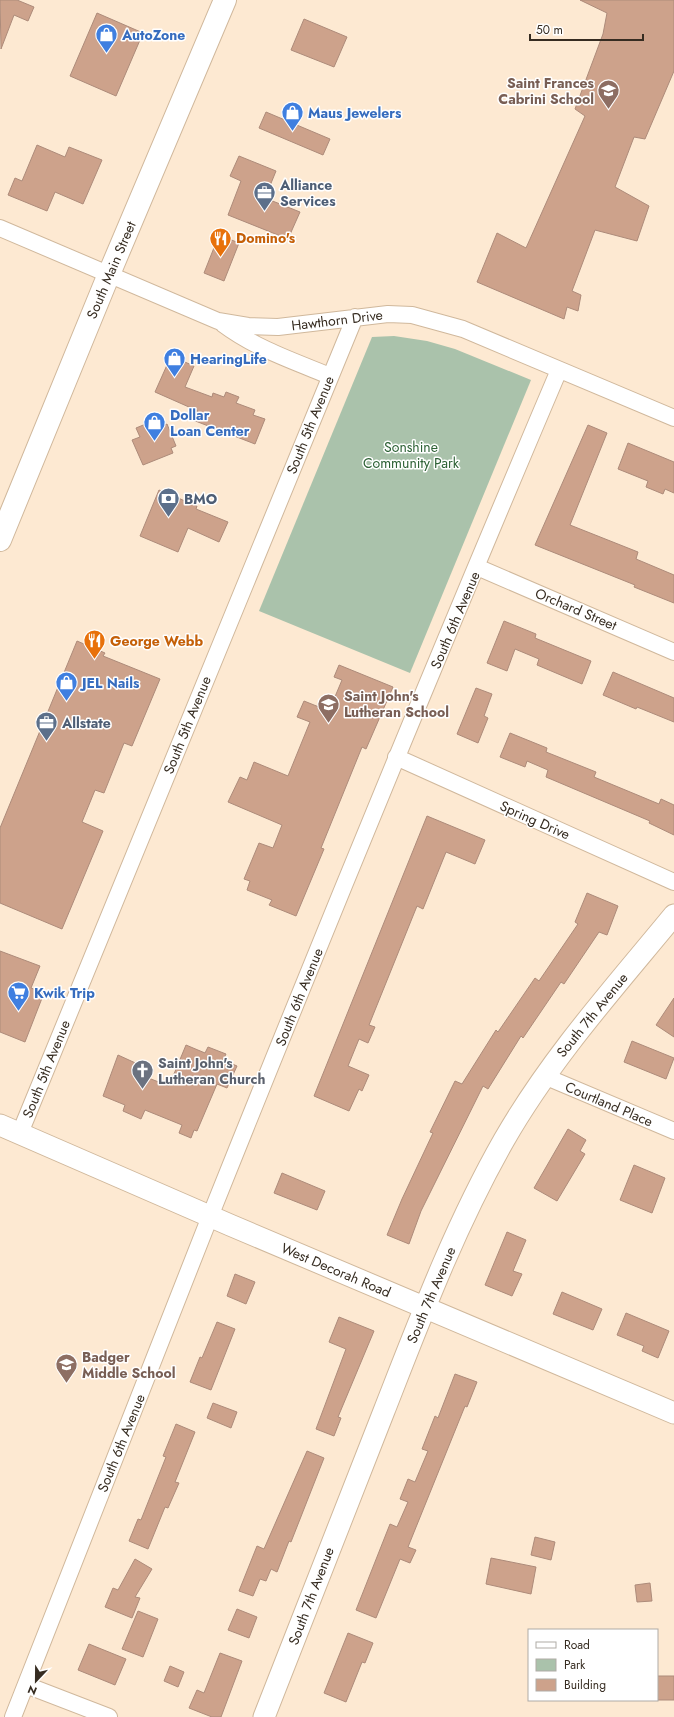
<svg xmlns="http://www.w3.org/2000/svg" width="674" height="1717" font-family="Jost,sans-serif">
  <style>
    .green { fill: #aac2ab }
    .building { fill: #cda28b; stroke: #ad8b7a }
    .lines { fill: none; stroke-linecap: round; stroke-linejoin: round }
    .minor-casing { stroke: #d0b89c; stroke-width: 18 }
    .tertiary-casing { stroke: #d0b89c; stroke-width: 23 }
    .secondary-casing { stroke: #d0b89c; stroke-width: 24 }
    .minor { stroke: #fff; stroke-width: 16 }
    .tertiary { stroke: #fff; stroke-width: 21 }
    .secondary { stroke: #fff; stroke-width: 22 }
    .labels { text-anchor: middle; stroke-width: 3; stroke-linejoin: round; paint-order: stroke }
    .shop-label { font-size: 14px; font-weight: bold; fill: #366cbe; stroke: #fff; text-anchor: start }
    .education-label { font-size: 14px; font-weight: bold; fill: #785e54; stroke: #fff; text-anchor: start }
    .service-label { font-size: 14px; font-weight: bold; fill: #4e5e75; stroke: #fff; text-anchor: start }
    .food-label { font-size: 14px; font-weight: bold; fill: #c56008; stroke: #fff; text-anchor: start }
    .street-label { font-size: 14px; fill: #362c21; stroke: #fff }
    .park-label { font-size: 14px; fill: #2d6135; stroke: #fff }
    .worship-label { font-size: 14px; font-weight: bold; fill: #5b616d; stroke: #fff; text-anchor: start }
  </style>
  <rect width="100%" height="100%" fill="#fde9d2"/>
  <path class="green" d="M 394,336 L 427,341 L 455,349 L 531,380 L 410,673 L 259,611 L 372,337 Z"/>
  <path class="building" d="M 0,0 L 17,0 L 34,7 L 28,21 L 14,15 L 1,49 Z
    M 580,0 L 674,0 L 674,71 L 645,139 L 634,137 L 615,187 L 649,206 L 637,241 L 595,230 L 572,291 L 581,295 L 578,311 L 567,307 L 564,319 L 477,282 L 497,233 L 526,248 L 585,116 L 575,109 L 603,34 L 607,13 Z
    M 97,13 L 143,33 L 116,96 L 70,76 Z
    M 304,19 L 347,37 L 334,67 L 291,50 Z
    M 266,112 L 330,139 L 323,155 L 259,128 Z
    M 37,145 L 65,157 L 69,147 L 102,160 L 83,204 L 55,192 L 47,211 L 8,195 L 15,178 L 22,181 Z
    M 239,156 L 276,171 L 265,198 L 300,212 L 288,239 L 228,215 L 241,181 L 230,176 Z
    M 219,235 L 239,243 L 224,281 L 204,273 Z
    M 171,356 L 194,366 L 185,387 L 212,397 L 213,393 L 224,397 L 226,392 L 239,397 L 236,403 L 255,410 L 253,415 L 265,419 L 255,444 L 185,417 L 198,411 L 155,392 Z
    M 158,419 L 161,427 L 167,424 L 176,446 L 171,448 L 173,453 L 143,465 L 132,440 L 140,437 L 136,428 Z
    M 588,425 L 607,433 L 570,525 L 638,552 L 636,559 L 674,575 L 674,603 L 634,587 L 635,585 L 535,545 Z
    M 628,443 L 674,462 L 674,493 L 665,489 L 663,494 L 646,487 L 648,481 L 618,469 Z
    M 159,490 L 197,506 L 196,509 L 228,522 L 219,542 L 188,528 L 178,552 L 140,536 Z
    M 504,621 L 536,634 L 535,638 L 591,661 L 582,684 L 537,665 L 539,659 L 515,649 L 507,671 L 487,663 Z
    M 77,641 L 105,653 L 103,656 L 160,679 L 132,746 L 124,743 L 104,793 L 95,790 L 82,822 L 103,831 L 62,929 L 0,903 L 0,828 Z
    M 339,665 L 393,687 L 366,749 L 362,747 L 321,848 L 324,849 L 296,916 L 269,905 L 272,900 L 247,890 L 250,881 L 244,879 L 259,843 L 273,848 L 282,825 L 228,802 L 240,777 L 247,780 L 254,762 L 288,776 L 310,722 L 297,717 L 304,701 L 329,711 L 342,680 L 334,677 Z
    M 613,672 L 674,698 L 674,722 L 637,707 L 636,709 L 603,695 Z
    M 476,688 L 492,694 L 484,716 L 488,718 L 478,743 L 457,734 Z
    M 510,733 L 547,748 L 546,752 L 596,772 L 594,777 L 659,804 L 661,799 L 674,805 L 674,835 L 649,823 L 650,821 L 546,777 L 548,770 L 527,761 L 525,767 L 500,757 Z
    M 427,816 L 485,840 L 475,864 L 446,852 L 423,909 L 417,906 L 369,1025 L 375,1027 L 368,1043 L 359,1039 L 348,1066 L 369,1075 L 362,1091 L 359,1089 L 349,1111 L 314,1096 Z
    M 587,893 L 618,906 L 607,935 L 599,932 L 564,984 L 561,982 L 523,1038 L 521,1036 L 488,1089 L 483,1086 L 421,1211 L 409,1244 L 387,1235 L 402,1199 L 433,1133 L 430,1132 L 455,1081 L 462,1084 L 496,1030 L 498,1032 L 535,978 L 539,981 L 578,924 L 575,922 Z
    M 0,951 L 40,966 L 31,988 L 44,993 L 25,1042 L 0,1032 Z
    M 674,998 L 674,1037 L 656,1025 Z
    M 632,1041 L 674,1058 L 666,1079 L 624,1062 Z
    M 186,1045 L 205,1053 L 208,1047 L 226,1054 L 223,1060 L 237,1066 L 227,1088 L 217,1084 L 197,1131 L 194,1130 L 191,1138 L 179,1133 L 182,1125 L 145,1110 L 141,1119 L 123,1111 L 125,1105 L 103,1096 L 118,1055 L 142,1066 L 138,1074 L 169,1086 Z
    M 568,1129 L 586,1140 L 580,1151 L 585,1154 L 557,1201 L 534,1188 Z
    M 634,1165 L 665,1178 L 652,1213 L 620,1200 Z
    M 282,1173 L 325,1191 L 317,1210 L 274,1193 Z
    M 507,1232 L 526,1240 L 513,1271 L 522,1274 L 512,1296 L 485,1285 Z
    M 235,1274 L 255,1282 L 246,1304 L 227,1296 Z
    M 562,1292 L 602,1309 L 593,1330 L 553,1314 Z
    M 626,1313 L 669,1331 L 658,1358 L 642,1351 L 644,1346 L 617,1335 Z
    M 339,1317 L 374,1331 L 338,1417 L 341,1418 L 334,1436 L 316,1429 L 346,1349 L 329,1342 Z
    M 217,1322 L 235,1329 L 211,1390 L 190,1382 L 200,1357 L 202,1358 Z
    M 455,1374 L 477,1382 L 467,1407 L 465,1406 L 408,1547 L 416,1550 L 410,1563 L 400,1559 L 376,1618 L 356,1610 L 390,1524 L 397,1527 L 408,1502 L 400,1499 L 408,1479 L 415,1482 L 428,1451 L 422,1449 L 435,1416 L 438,1418 Z
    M 213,1403 L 237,1412 L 231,1428 L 207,1418 Z
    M 176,1424 L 195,1432 L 175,1482 L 179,1483 L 168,1508 L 165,1507 L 148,1549 L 129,1541 L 138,1519 L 141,1520 L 166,1457 L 163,1456 Z
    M 307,1451 L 324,1458 L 291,1542 L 289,1541 L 277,1572 L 271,1569 L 266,1581 L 260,1579 L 253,1596 L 239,1591 L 257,1546 L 264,1549 Z
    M 535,1537 L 555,1542 L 551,1560 L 531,1555 Z
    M 491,1558 L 536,1567 L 531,1594 L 486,1584 Z
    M 135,1559 L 152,1569 L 135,1597 L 140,1598 L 132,1618 L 105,1607 L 113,1588 L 118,1590 Z
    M 650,1583 L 652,1601 L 637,1602 L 635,1585 Z
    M 237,1609 L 257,1617 L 249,1638 L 228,1630 Z
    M 138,1611 L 158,1619 L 143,1657 L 122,1649 Z
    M 348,1633 L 373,1643 L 365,1663 L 362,1662 L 346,1702 L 324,1693 Z
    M 89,1644 L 126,1659 L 115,1685 L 78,1670 Z
    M 220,1653 L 242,1661 L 221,1717 L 212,1717 L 189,1708 L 197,1690 L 204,1693 Z
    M 170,1666 L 184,1672 L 178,1687 L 164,1681 Z
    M 657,1676 L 674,1676 L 674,1700 L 657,1700 Z"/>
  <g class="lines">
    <defs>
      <path id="minor" d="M 0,228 L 218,321 L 248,326 L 278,327 L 388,314 L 412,315 L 463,329 L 674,418
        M 223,324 C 255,348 293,361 330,376
        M 477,567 L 674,652
        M 396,757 L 674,882
        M 544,1076 L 674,1131
        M 20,1133 L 355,317
        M 26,1685 L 109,1717
        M 13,1717 C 79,1549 144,1381 211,1214 C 324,932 440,650 559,370"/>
      <path id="tertiary" d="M 0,1125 L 230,1225 L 674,1413
        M 264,1717 C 304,1615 344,1513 384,1411 C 420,1319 455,1226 504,1140 C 551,1058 614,988 674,915"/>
      <path id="secondary" d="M 0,540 L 109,274 L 225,0"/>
    </defs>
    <use href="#minor" class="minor-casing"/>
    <use href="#tertiary" class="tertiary-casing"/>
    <use href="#secondary" class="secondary-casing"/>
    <use href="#minor" class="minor"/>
    <use href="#tertiary" class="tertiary"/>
    <use href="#secondary" class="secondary"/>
  </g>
  <defs>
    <symbol id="shop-pin" viewBox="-11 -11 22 30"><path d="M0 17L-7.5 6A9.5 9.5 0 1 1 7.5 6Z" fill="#3f7fe0" stroke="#fff"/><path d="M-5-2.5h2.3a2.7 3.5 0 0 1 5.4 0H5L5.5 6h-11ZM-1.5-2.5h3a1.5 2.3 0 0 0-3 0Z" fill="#fff"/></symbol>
    <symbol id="school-pin" viewBox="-11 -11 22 30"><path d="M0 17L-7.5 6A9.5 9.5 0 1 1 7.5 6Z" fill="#8d6e63" stroke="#fff"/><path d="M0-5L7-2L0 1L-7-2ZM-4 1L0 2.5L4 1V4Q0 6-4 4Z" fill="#fff"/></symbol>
    <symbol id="office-pin" viewBox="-11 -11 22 30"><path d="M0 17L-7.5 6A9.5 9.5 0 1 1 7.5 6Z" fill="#5c6f8a" stroke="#fff"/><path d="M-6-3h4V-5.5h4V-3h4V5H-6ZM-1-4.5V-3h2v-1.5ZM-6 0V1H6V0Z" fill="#fff"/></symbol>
    <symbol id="restaurant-pin" viewBox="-11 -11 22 30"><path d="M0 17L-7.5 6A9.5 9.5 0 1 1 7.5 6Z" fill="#e8710a" stroke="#fff"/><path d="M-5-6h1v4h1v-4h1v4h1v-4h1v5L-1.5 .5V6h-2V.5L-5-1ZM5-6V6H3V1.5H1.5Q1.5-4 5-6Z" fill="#fff"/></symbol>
    <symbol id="bank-pin" viewBox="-11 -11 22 30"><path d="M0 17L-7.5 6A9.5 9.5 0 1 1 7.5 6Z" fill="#5c6f8a" stroke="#fff"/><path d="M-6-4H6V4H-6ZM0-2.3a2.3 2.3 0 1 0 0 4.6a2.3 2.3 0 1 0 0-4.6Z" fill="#fff"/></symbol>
    <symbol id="supermarket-pin" viewBox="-11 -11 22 30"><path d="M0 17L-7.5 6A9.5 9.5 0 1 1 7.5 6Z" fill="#3f7fe0" stroke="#fff"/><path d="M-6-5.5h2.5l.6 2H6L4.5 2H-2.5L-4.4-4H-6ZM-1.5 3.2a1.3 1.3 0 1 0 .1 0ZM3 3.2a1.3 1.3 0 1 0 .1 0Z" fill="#fff"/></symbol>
    <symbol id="church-pin" viewBox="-11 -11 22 30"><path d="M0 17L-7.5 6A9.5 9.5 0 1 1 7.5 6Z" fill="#6b7280" stroke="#fff"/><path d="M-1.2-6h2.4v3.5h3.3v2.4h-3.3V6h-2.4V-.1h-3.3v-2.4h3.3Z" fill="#fff"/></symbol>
  </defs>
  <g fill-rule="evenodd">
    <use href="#shop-pin" x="94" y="22" width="25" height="34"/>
    <use href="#school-pin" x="596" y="78" width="25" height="34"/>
    <use href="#shop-pin" x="280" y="100" width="25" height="34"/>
    <use href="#office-pin" x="252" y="180" width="25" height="34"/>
    <use href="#restaurant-pin" x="208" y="226" width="25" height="34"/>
    <use href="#shop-pin" x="162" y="346" width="25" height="34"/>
    <use href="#shop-pin" x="142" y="410" width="25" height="34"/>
    <use href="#bank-pin" x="156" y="486" width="25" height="34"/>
    <use href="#restaurant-pin" x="82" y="628" width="25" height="34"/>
    <use href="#shop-pin" x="54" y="670" width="25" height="34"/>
    <use href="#school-pin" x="316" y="692" width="25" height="34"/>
    <use href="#office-pin" x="34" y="710" width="25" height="34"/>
    <use href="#supermarket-pin" x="6" y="980" width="25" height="34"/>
    <use href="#church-pin" x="130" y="1058" width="25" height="34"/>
    <use href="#school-pin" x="54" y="1352" width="25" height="34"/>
  </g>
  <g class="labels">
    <g class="shop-label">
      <text x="122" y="40">AutoZone</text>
      <text x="308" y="118">Maus Jewelers</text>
      <text x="190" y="364">HearingLife</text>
      <text x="170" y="420">Dollar<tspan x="170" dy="16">Loan Center</tspan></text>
      <text x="82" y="688">JEL Nails</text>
      <text x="34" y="998">Kwik Trip</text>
    </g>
    <g class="education-label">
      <text x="594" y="88" text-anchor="end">Saint Frances<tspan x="594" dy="16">Cabrini School</tspan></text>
      <text x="344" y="701">Saint John's<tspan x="344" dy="16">Lutheran School</tspan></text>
      <text x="82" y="1362">Badger<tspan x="82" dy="16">Middle School</tspan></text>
    </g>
    <g class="service-label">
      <text x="280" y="190">Alliance<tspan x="280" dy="16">Services</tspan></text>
      <text x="184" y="504">BMO</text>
      <text x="62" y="728">Allstate</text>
    </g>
    <g class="food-label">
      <text x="236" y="243">Domino's</text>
      <text x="110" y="646">George Webb</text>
    </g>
    <g class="street-label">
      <text transform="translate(111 270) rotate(-67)" y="5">South Main Street</text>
      <text transform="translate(337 320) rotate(-7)" y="5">Hawthorn Drive</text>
      <text transform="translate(310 425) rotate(-68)" y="5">South 5th Avenue</text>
      <text transform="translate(576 609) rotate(23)" y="5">Orchard Street</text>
      <text transform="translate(455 620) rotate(-67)" y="5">South 6th Avenue</text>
      <text transform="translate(187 725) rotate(-68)" y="5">South 5th Avenue</text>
      <text transform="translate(535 820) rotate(24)" y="5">Spring Drive</text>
      <text transform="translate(299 997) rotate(-68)" y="5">South 6th Avenue</text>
      <text transform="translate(592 1015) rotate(-51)" y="5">South 7th Avenue</text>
      <text transform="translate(46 1069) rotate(-68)" y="5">South 5th Avenue</text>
      <text transform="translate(609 1104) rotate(23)" y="5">Courtland Place</text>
      <text transform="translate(336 1270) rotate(23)" y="5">West Decorah Road</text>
      <text transform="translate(431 1295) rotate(-67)" y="5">South 7th Avenue</text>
      <text transform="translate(121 1443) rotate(-68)" y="5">South 6th Avenue</text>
      <text transform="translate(311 1596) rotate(-69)" y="5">South 7th Avenue</text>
    </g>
    <g class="park-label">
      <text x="411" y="452">Sonshine<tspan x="411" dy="16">Community Park</tspan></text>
    </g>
    <g class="worship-label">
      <text x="158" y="1068">Saint John's<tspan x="158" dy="16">Lutheran Church</tspan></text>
    </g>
  </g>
  <rect x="528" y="1629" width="130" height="72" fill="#ffffff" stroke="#afaba6"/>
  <rect x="536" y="1642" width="20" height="6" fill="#ffffff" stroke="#afaba6"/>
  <text x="564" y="1649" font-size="12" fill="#362c21">Road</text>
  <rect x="536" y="1659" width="20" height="12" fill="#aac2ab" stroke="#afaba6"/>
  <text x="564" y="1669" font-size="12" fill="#362c21">Park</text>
  <rect x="536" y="1679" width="20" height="12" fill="#cda28b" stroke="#afaba6"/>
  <text x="564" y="1689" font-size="12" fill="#362c21">Building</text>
  <g transform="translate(36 1681) rotate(202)" stroke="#ffffff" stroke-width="3" paint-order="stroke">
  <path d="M0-3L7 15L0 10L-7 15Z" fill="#362c21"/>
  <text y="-6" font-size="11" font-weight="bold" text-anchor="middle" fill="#362c21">N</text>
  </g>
  <path d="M530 34v6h113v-6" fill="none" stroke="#362c21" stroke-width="2"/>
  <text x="536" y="34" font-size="12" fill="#362c21" stroke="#ffffff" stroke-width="3" paint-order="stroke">50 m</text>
</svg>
